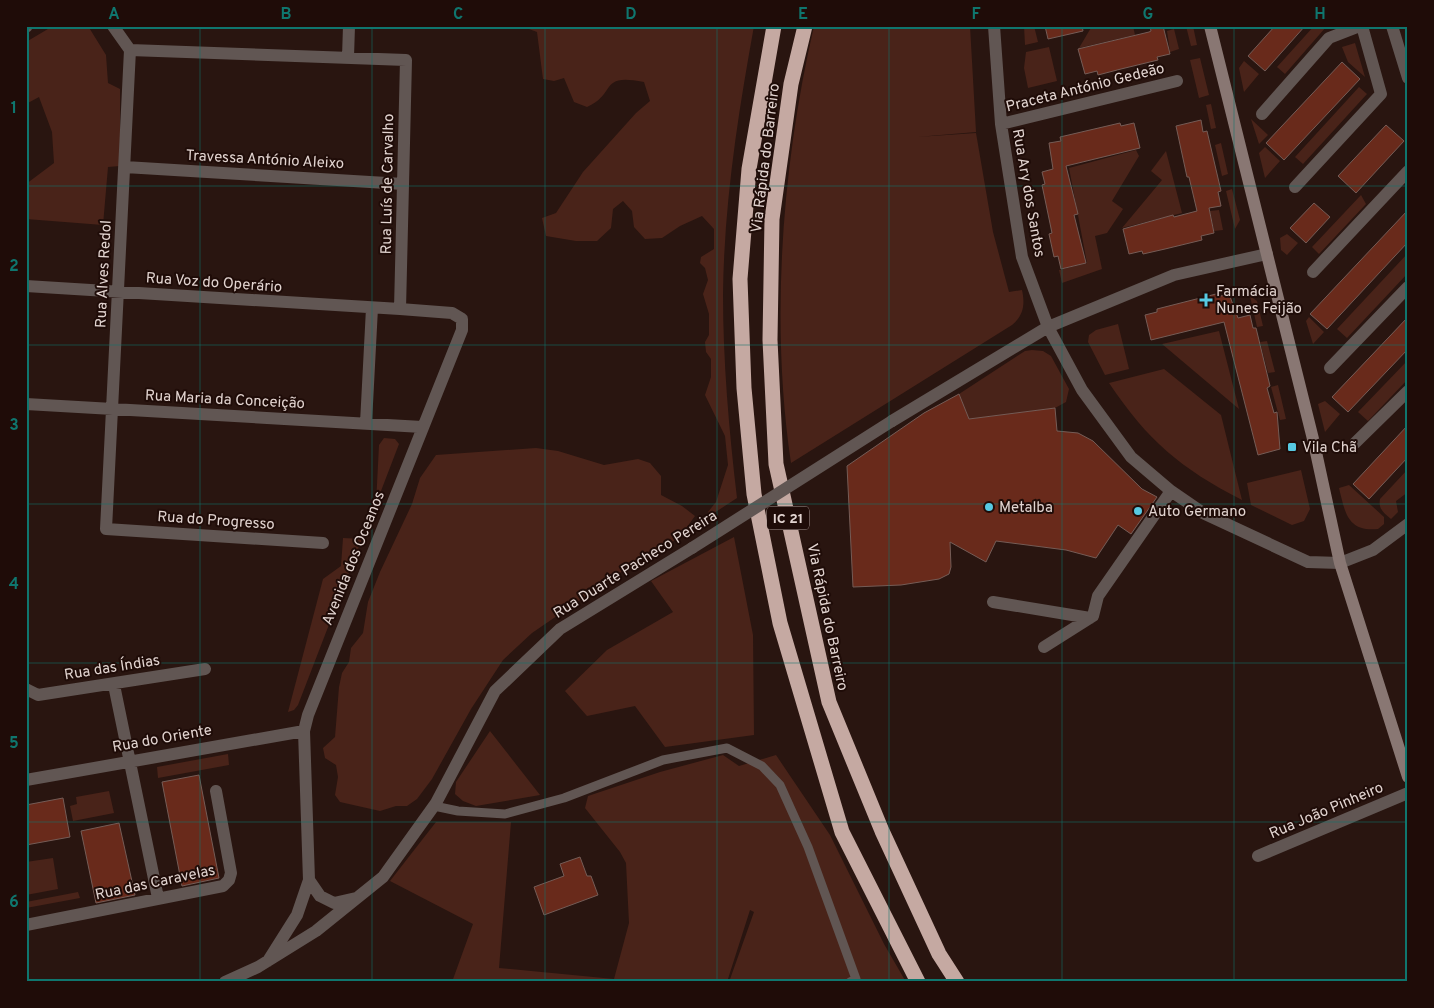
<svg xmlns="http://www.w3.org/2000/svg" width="1434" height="1008" font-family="Overpass,sans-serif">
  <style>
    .green { fill: #492319 }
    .building { fill: #692a1b; stroke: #755c56 }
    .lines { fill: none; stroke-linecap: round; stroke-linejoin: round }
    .lane { stroke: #615653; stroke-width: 9 }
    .street { stroke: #615653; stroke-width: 12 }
    .secondary { stroke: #897773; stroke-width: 12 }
    .highway { stroke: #c5a9a2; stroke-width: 15 }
    .street-bridge { stroke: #615653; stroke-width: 12 }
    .grid { fill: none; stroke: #0f766e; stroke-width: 1; stroke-opacity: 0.55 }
    .poi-dot { fill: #57c9e2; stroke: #1f0c08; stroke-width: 2 }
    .labels { text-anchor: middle; stroke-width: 4; stroke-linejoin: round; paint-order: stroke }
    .shield { fill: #1f0c08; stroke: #a89894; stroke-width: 1 }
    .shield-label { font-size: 14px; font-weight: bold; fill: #e2d4d0 }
    .street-label { font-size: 15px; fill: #e2d4d0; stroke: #1f0c08 }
    .poi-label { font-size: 15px; fill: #e2d4d0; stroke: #1f0c08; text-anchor: start }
    .neatline { fill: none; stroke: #0f766e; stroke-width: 2 }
    .grid-label { font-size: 16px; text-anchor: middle; font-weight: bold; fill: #0f766e }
  </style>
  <rect width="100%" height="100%" fill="#291510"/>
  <path class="green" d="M 53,26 L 88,26 L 106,55 L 108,83 L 120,89 L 120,166 L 108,167 L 103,225 L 26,219 L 26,184 L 54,163 L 52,132 L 39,97 L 26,104 L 26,42 Z
    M 521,26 L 754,26 C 738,114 724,204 723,294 C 723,362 729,430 737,498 L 708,517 L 708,512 L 716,502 L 728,465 L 725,436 L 705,395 L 711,377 L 711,359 L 706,352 L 705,342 L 709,335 L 709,314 L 703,294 L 708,280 L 705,268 L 700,263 L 701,257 L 714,249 L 714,229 L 702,216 L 680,226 L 662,238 L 645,239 L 634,227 L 632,211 L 623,201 L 613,209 L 611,228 L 597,241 L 576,241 L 546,236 L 542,218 L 556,213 L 583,172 L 636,113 L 650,101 L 644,82 C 598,73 618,93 587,107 L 574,102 L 564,78 L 554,81 L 543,79 L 537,32 Z
    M 814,26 L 970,26 L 976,132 L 917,137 L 976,133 L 993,232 L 1009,292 L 1022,290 C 1025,304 1024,315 1012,325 L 791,463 C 770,322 782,165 814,26 Z
    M 1024,26 L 1034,26 L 1038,42 L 1025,45 Z
    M 1092,26 L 1133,26 L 1135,35 L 1079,48 Z
    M 1186,26 L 1193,26 L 1197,45 L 1191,46 Z
    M 1314,26 L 1326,27 L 1285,74 L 1277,67 Z
    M 1174,29 L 1179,49 L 1170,52 L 1167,31 Z
    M 1355,43 L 1365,77 L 1348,62 L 1342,47 Z
    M 1049,47 L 1057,81 L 1028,88 L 1024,68 L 1026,52 Z
    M 1200,58 L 1209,95 L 1199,98 L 1190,60 Z
    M 1244,61 L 1259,74 L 1244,92 L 1239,68 Z
    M 1359,87 L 1367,94 L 1303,164 L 1295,157 Z
    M 1211,104 L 1216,128 L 1211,129 L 1206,105 Z
    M 1251,119 L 1268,135 L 1259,144 Z
    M 1221,143 L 1228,174 L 1222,176 L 1215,145 Z
    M 1265,147 L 1280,161 L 1265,178 L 1259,153 Z
    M 1136,150 L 1139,156 L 1112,201 L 1123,209 L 1107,233 L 1095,236 L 1102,269 L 1062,283 L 1059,270 L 1087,263 L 1069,168 Z
    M 1166,151 L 1182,213 L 1122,228 L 1162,180 L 1151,171 Z
    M 1232,189 L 1240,220 L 1235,229 L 1226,191 Z
    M 1361,195 L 1366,204 L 1319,254 L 1312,247 Z
    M 1219,210 L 1223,230 L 1214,231 L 1210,211 Z
    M 1287,234 L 1298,243 L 1287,255 L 1281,250 L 1280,238 Z
    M 1408,253 L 1408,273 L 1347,338 L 1337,329 Z
    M 1250,296 L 1257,301 L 1263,326 L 1257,327 Z
    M 1309,317 L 1324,332 L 1313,344 L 1306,321 Z
    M 1118,324 L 1129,369 L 1105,375 L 1088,342 L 1089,335 L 1096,330 Z
    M 1219,331 L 1239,409 L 1162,344 Z
    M 1267,341 L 1275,372 L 1268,373 L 1260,342 Z
    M 1032,350 L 1043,351 L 1051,356 L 1069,389 L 1066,402 L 1055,408 L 969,419 L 959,394 L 1025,351 Z
    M 1408,360 L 1408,379 L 1368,421 L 1358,412 Z
    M 1164,369 L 1221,415 L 1242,500 C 1180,468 1148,441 1109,383 Z
    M 1278,385 L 1286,419 L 1280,420 L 1271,387 Z
    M 1325,401 L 1340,414 L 1325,432 L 1318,404 Z
    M 384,438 L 395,439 L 399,444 L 376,504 L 379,445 Z
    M 536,448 L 558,451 L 604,465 L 638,459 L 650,463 L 661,476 L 661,495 L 682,506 L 695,516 L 679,538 L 624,570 L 532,633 L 503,660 L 471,709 L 432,779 L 417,799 L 407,806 L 396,806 L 380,811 L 340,802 L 335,795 L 338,777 L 336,765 L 325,758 L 323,748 L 335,737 L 339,687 L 342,673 L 349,662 L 351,648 L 363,633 L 368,602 L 380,572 L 412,504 L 420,478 L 436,455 Z
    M 1408,469 L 1408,492 L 1396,501 L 1398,512 L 1391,519 C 1384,513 1378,509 1380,499 Z
    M 1301,470 L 1310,509 L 1304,521 L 1292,525 L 1251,505 L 1247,483 Z
    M 1349,485 L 1384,517 L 1384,524 L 1378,529 C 1347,532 1345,512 1339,488 Z
    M 734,537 L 753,635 L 754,735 L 665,747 L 635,706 L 587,716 L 565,691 L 607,650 L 673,612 L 651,581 Z
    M 343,538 L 362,539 L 298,705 L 294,710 L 288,712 L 323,579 L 341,566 Z
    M 490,731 L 540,795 L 476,806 L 463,801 L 455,794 L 456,782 Z
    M 228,754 L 229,765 L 158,778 L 157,767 Z
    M 723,755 L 739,766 L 776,755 L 830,835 L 884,944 L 906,982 L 729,982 L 754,912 L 750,910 L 727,982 L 452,982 L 473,924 L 390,881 L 436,822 L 511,822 L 499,968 L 614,979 L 629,923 L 626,863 L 620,852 L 585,808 L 588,796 L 660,772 Z
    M 109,791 L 114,813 L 73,821 L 70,806 L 77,804 L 76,797 Z
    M 53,858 L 58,889 L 26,895 L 26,862 Z
    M 78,892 L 80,898 L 26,908 L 26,902 Z"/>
  <path class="building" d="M 1045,26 L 1082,26 L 1083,31 L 1048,39 Z
    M 1150,26 L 1163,26 L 1170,54 L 1157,57 L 1158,60 L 1121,69 L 1098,75 L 1097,71 L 1085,74 L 1078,49 L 1149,32 L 1151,31 Z
    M 1275,26 L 1305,26 L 1265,71 L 1248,56 Z
    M 1342,62 L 1360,79 L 1284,160 L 1266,143 Z
    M 1201,120 L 1203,132 L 1207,131 L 1221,191 L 1218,192 L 1221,206 L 1209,208 L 1214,233 L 1201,236 L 1202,240 L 1165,249 L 1143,254 L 1142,251 L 1129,254 L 1123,229 L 1173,215 L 1174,217 L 1197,211 L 1189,177 L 1187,177 L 1176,126 Z
    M 1120,123 L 1121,126 L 1134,123 L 1140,148 L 1066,166 L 1078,214 L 1074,215 L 1086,263 L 1061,269 L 1058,256 L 1054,257 L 1049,234 L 1052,233 L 1042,185 L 1045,184 L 1042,172 L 1053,169 L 1049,143 L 1061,141 L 1060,137 Z
    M 1386,125 L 1404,141 L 1356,193 L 1338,176 Z
    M 1314,203 L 1330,217 L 1306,243 L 1290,228 Z
    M 1408,210 L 1408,242 L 1327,329 L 1310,314 Z
    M 1216,294 L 1217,297 L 1229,294 L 1238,318 L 1250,315 L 1253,328 L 1256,328 L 1270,386 L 1267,388 L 1274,413 L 1277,412 L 1280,449 L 1258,455 L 1224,322 L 1151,340 L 1145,315 L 1157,312 L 1157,309 Z
    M 1408,317 L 1408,349 L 1348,412 L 1332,397 Z
    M 959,394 L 969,419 L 1055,408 L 1057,431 L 1078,433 L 1093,441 L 1142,489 L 1157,497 L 1131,534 L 1118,525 L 1096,558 L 1066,550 L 996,541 L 986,562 L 950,542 L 951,567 L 949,574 L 939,579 L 901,585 L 853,587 L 847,466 L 924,413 Z
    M 1408,425 L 1408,457 L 1369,499 L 1353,484 Z
    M 199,775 L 219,878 L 182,886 L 162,782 Z
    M 63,798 L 70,837 L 26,845 L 26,805 Z
    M 119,823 L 135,895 L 96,903 L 81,831 Z
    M 580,857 L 587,876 L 591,876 L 598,895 L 544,915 L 534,887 L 564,876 L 560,864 Z"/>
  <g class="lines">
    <path class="lane" d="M 434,806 L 458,811 L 505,814 L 564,798 L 663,760 L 727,748 L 762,766 L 780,785 L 808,847 L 856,979 L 850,982"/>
    <path class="street" d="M 113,26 L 130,50 L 106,529 L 323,543
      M 994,26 L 1001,124 L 1022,257 L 1048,327 L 1082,390 L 1131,457 L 1171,491 L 1203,513 L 1308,562 L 1340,563 L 1373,550 L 1408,524
      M 1392,26 L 1408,78
      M 26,27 L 27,26
      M 130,50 L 406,60 L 400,309
      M 348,57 L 349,26
      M 1262,114 L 1329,38 L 1360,26
      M 1001,124 L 1177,81
      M 125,167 L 403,184
      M 1295,187 L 1381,94 L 1362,26
      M 1313,272 L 1408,171
      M 26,286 L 400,309 L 452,313 L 462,319 L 462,330 L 308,715 L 304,731 L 309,880 L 297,915 L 268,961
      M 1330,368 L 1408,287
      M 26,404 L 422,427
      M 892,421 L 1048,327 L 1174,275 L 1267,254
      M 366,423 L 372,308
      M 1355,443 L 1408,391
      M 993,602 L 1090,618
      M 1044,647 L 1093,616 L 1098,596 L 1171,491
      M 114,685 L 158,898
      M 26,689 L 38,695 L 205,669
      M 26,780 L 304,731
      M 1258,856 L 1408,793
      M 309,880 L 320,896 L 334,903 L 356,898
      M 26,925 L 223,886 L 229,880 L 231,873 L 216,791
      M 225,982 L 258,967 L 316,931 L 383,877 L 436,803 L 495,691 L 560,629 L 692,548"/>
    <path class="secondary" d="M 1210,26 L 1314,443 L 1340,563 L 1408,777"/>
    <path class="highway" d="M 774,26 L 749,169 L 740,279 L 744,388 L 754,494 L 780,623 L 842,832 L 918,982
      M 805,26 L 791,84 L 772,219 L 770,340 L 776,464 L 829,702 L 882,831 L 939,954 L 957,982"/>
    <path class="street-bridge" d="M 692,548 L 892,421"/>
  </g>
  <path class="grid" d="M 200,26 L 200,982M 372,26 L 372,982M 545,26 L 545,982M 717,26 L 717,982M 889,26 L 889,982M 1062,26 L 1062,982M 1234,26 L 1234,982M 26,186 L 1408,186M 26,345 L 1408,345M 26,504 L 1408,504M 26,663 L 1408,663M 26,822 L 1408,822"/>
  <g class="poi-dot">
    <path d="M1203.5 292.5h5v5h5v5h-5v5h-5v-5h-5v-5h5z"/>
    <rect x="1287" y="442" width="10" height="10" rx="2.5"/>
    <circle cx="989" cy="507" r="5"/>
    <circle cx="1138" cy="511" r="5"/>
  </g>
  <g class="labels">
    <rect class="shield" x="767" y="506.5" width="42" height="23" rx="4"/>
    <g class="shield-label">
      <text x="788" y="523">IC 21</text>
    </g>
    <g class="street-label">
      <text transform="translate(1085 87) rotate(-14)" y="5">Praceta António Gedeão</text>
      <text transform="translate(765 158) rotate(-83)" y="5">Via Rápida do Barreiro</text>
      <text transform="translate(265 159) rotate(3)" y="5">Travessa António Aleixo</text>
      <text transform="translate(387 184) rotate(-89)" y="5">Rua Luís de Carvalho</text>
      <text transform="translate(1029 193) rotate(80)" y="5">Rua Ary dos Santos</text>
      <text transform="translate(103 274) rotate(-87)" y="5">Rua Alves Redol</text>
      <text transform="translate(214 282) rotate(4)" y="5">Rua Voz do Operário</text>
      <text transform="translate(225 399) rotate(3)" y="5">Rua Maria da Conceição</text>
      <text transform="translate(216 520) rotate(4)" y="5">Rua do Progresso</text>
      <text transform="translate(353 558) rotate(-68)" y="5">Avenida dos Oceanos</text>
      <text transform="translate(635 564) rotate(-32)" y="5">Rua Duarte Pacheco Pereira</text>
      <text transform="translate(828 617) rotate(78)" y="5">Via Rápida do Barreiro</text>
      <text transform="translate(112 667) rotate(-9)" y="5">Rua das Índias</text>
      <text transform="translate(162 738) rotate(-10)" y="5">Rua do Oriente</text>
      <text transform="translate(1326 810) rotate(-23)" y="5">Rua João Pinheiro</text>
      <text transform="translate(155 882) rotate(-12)" y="5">Rua das Caravelas</text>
    </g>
    <g class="poi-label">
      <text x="1216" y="296">Farmácia<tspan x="1216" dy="17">Nunes Feijão</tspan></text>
      <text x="1302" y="452">Vila Chã</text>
      <text x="999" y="512">Metalba</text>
      <text x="1148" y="516">Auto Germano</text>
    </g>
  </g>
  <rect width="1434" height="1008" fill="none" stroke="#1f0c08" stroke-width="55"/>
  <rect x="28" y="28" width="1378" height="952" class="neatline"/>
  <g class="grid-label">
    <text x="114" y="19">A</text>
    <text x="286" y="19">B</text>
    <text x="458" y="19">C</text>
    <text x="631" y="19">D</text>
    <text x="803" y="19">E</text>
    <text x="976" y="19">F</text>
    <text x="1148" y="19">G</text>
    <text x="1320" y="19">H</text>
    <text x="14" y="113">1</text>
    <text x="14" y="271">2</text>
    <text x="14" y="430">3</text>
    <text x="14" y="589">4</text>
    <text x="14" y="748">5</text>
    <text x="14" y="907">6</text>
  </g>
</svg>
